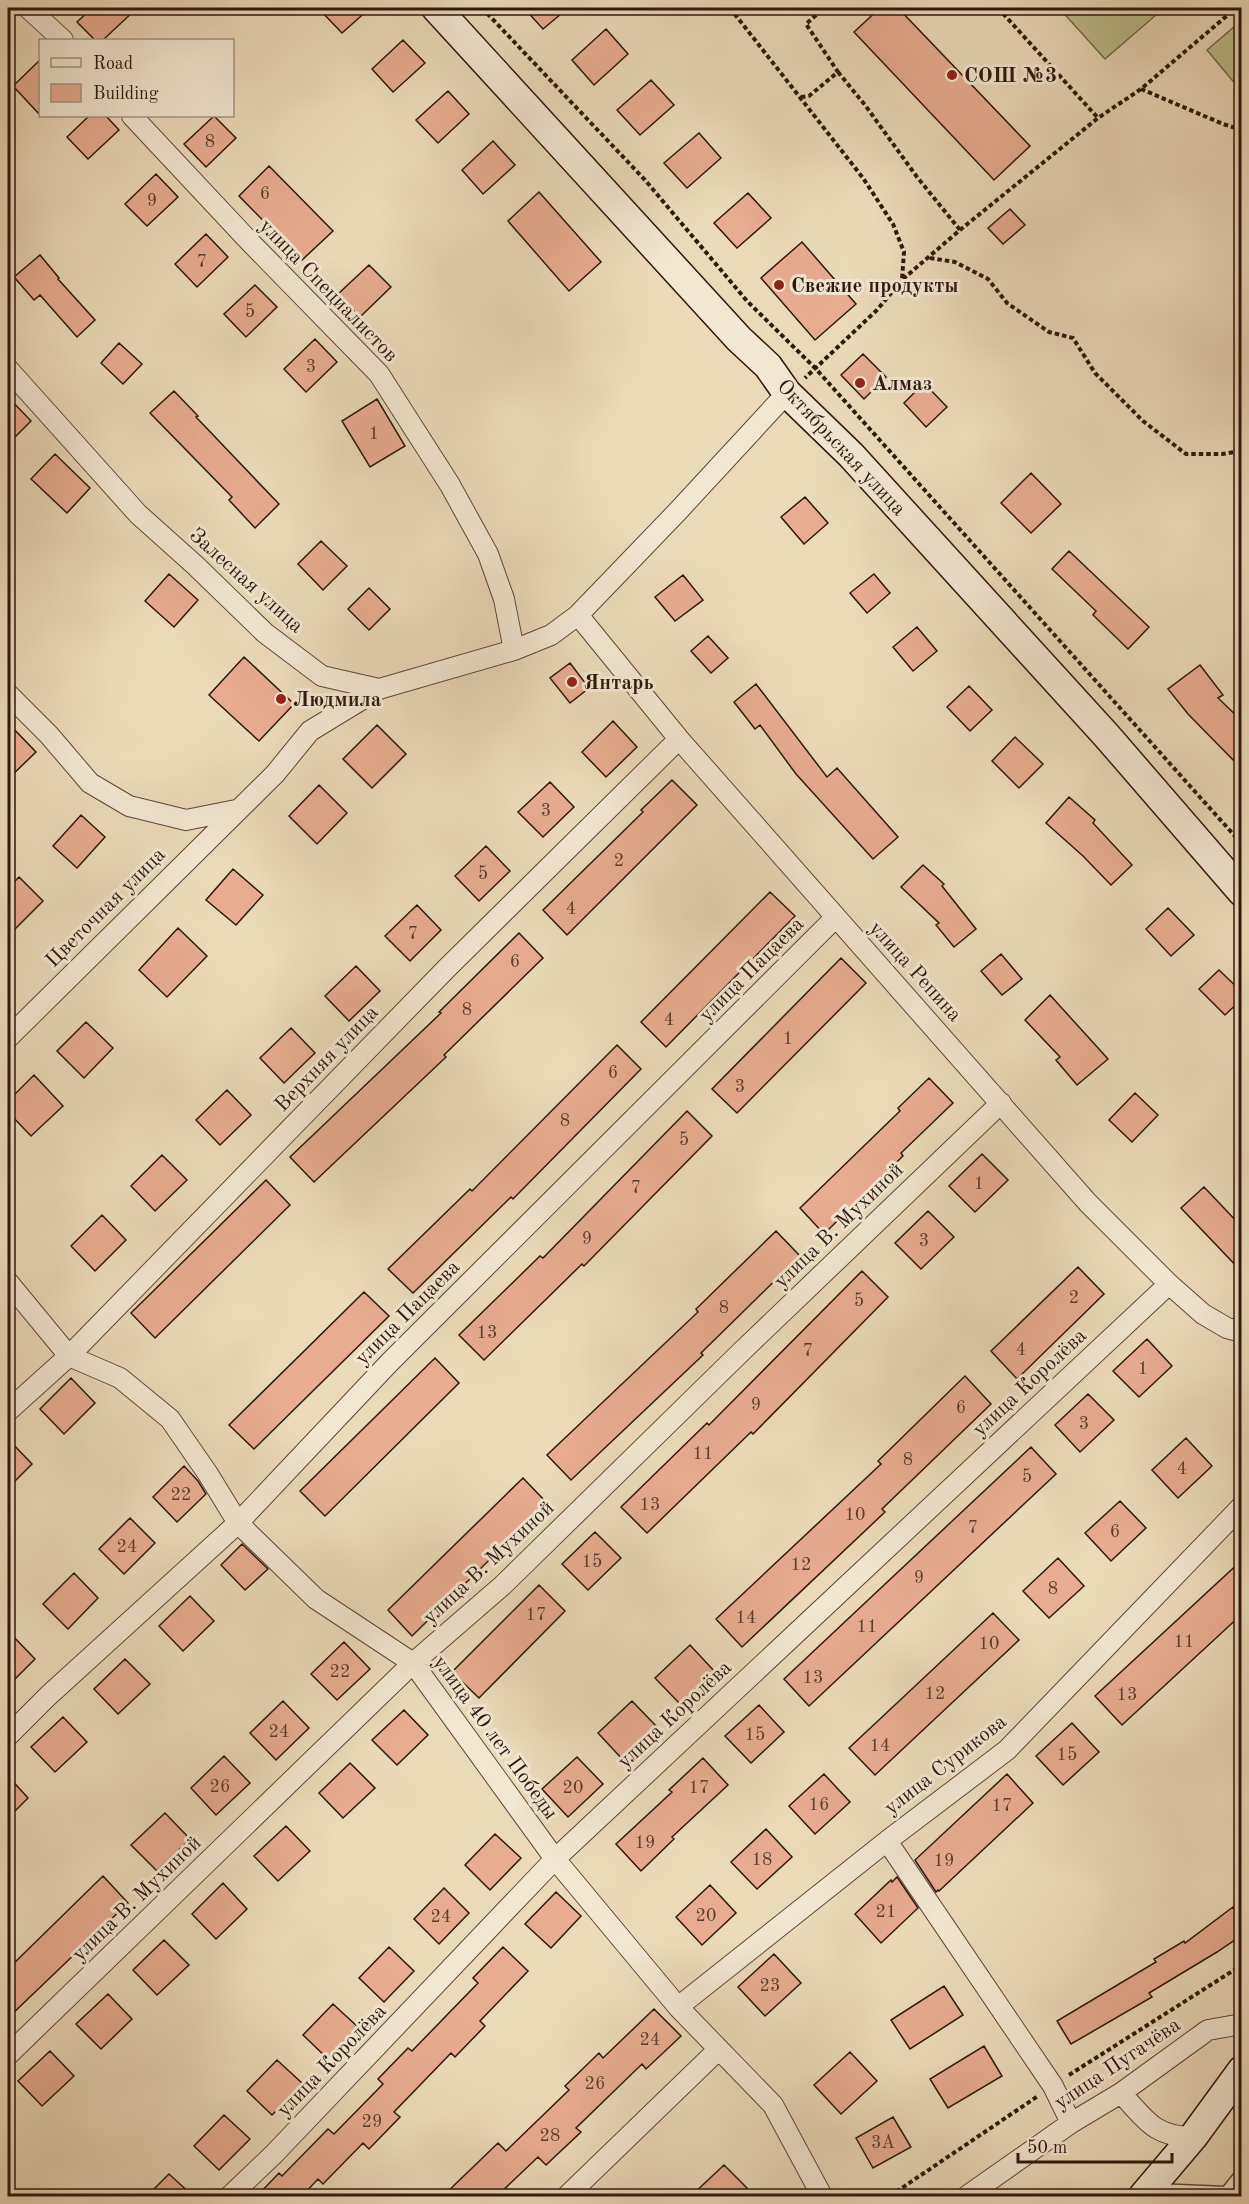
<svg xmlns="http://www.w3.org/2000/svg" width="1249" height="2204" font-family="'Old Standard TT',serif">
  <style>
    .green { fill: #bcbe8b; stroke: #756a4b; stroke-width: 1.5 }
    .building { fill: #e8ac90; stroke: #2e170b; stroke-width: 1.5 }
    .lines { fill: none; stroke-linecap: round; stroke-linejoin: round }
    .service-casing { stroke: #5d4836; stroke-width: 13 }
    .minor-casing { stroke: #5d4836; stroke-width: 22 }
    .secondary-casing { stroke: #2e170b; stroke-width: 31 }
    .path { stroke: #2e170b; stroke-width: 4; stroke-dasharray: 4.5 3; stroke-linecap: butt }
    .service { stroke: #f2e7d1; stroke-width: 10 }
    .minor { stroke: #f2e7d1; stroke-width: 20 }
    .secondary { stroke: #f2e7d1; stroke-width: 28 }
    .poi-dot { fill: #8f2418; stroke: #f2e7d1; stroke-width: 2 }
    .labels { text-anchor: middle; stroke-width: 6; stroke-linejoin: round; paint-order: stroke }
    .number-label { font-size: 18px; fill: #5c3c2c }
    .poi-label { font-size: 21px; font-weight: bold; fill: #2e170b; stroke: #f2e7d1; text-anchor: start }
    .street-label { font-size: 21px; fill: #2e170b; stroke: #f2e7d1 }
  </style>
  <rect width="100%" height="100%" fill="#ebdab8"/>
  <filter id="stains"><feTurbulence type="fractalNoise" baseFrequency=".00333" numOctaves="4"/><feColorMatrix values="0 0 0 0 .2 0 0 0 0 .09 0 0 0 0 .02 0 0 0 .5 -.17"/></filter>
  <radialGradient id="worn" r=".72"><stop offset=".6" stop-color="#630" stop-opacity="0"/><stop offset="1" stop-color="#630" stop-opacity=".3"/></radialGradient>
  <path class="green" d="M 1059,8 L 1164,8 L 1105,59 Z
    M 1241,21 L 1241,82 L 1237,86 L 1207,50 Z"/>
  <path class="building" d="M 92,8 L 137,8 L 103,40 L 95,40 L 77,22 Z
    M 318,8 L 370,8 L 342,33 Z
    M 524,8 L 568,8 L 543,29 Z
    M 880,8 L 898,8 L 1030,146 L 994,180 L 854,32 Z
    M 606,29 L 628,54 L 594,85 L 572,60 Z
    M 403,40 L 425,63 L 393,92 L 372,69 Z
    M 40,60 L 40,115 L 13,86 Z
    M 651,80 L 674,105 L 640,135 L 617,110 Z
    M 448,91 L 469,114 L 438,143 L 416,120 Z
    M 89,116 L 106,116 L 119,130 L 88,159 L 67,137 Z
    M 214,116 L 236,138 L 206,167 L 184,144 Z
    M 699,133 L 721,158 L 687,188 L 664,163 Z
    M 493,141 L 515,165 L 483,194 L 462,170 Z
    M 269,166 L 333,231 L 302,260 L 239,196 Z
    M 156,174 L 178,197 L 147,226 L 125,204 Z
    M 539,192 L 601,262 L 569,291 L 508,221 Z
    M 748,193 L 771,218 L 737,248 L 714,223 Z
    M 1010,209 L 1025,225 L 1003,244 L 988,228 Z
    M 206,234 L 228,257 L 197,287 L 175,264 Z
    M 802,242 L 856,304 L 815,340 L 761,278 Z
    M 40,255 L 59,278 L 58,279 L 95,320 L 77,337 L 40,295 L 34,300 L 14,277 Z
    M 369,265 L 391,287 L 360,317 L 338,294 Z
    M 255,285 L 277,307 L 246,337 L 224,314 Z
    M 315,339 L 337,362 L 306,392 L 284,369 Z
    M 119,343 L 142,364 L 123,384 L 101,363 Z
    M 863,354 L 886,377 L 864,399 L 841,375 Z
    M 924,383 L 947,407 L 926,427 L 904,403 Z
    M 174,391 L 198,416 L 196,417 L 279,504 L 255,528 L 229,500 L 232,497 L 150,413 Z
    M 8,397 L 31,421 L 8,444 Z
    M 377,399 L 405,446 L 370,467 L 342,421 Z
    M 55,454 L 90,488 L 67,513 L 31,479 Z
    M 1031,473 L 1061,504 L 1031,533 L 1001,503 Z
    M 805,497 L 828,523 L 804,544 L 781,517 Z
    M 321,541 L 347,566 L 323,590 L 298,564 Z
    M 1069,551 L 1149,627 L 1128,649 L 1093,615 L 1096,611 L 1052,569 Z
    M 169,574 L 198,600 L 174,627 L 145,601 Z
    M 874,574 L 890,593 L 867,613 L 850,593 Z
    M 683,575 L 703,600 L 675,621 L 655,597 Z
    M 369,588 L 390,609 L 369,630 L 348,609 Z
    M 917,627 L 937,651 L 913,671 L 893,647 Z
    M 708,636 L 728,658 L 711,673 L 691,651 Z
    M 244,657 L 294,704 L 259,741 L 209,695 Z
    M 570,663 L 589,688 L 570,703 L 550,678 Z
    M 1200,665 L 1223,695 L 1218,698 L 1242,721 L 1242,769 L 1188,714 L 1168,689 Z
    M 756,684 L 827,777 L 837,768 L 898,837 L 873,859 L 796,774 L 760,725 L 755,729 L 734,702 Z
    M 969,686 L 992,710 L 970,731 L 947,707 Z
    M 613,721 L 637,747 L 606,777 L 582,752 Z
    M 8,723 L 36,752 L 8,779 Z
    M 377,725 L 406,754 L 372,788 L 343,759 Z
    M 1015,737 L 1043,764 L 1019,788 L 992,761 Z
    M 672,780 L 697,805 L 567,935 L 543,910 L 643,812 L 641,810 Z
    M 550,782 L 574,807 L 543,837 L 518,812 Z
    M 319,785 L 347,813 L 317,844 L 289,816 Z
    M 1069,797 L 1095,820 L 1093,823 L 1132,865 L 1111,885 L 1083,856 L 1046,823 Z
    M 81,815 L 105,837 L 77,868 L 53,846 Z
    M 486,846 L 510,871 L 479,901 L 455,876 Z
    M 923,865 L 944,884 L 942,886 L 976,929 L 954,947 L 936,925 L 939,923 L 901,887 Z
    M 233,869 L 263,895 L 236,925 L 206,900 Z
    M 19,877 L 43,901 L 8,936 L 8,888 Z
    M 770,892 L 795,916 L 666,1047 L 641,1022 Z
    M 417,905 L 441,930 L 410,961 L 385,936 Z
    M 1168,908 L 1194,935 L 1171,956 L 1146,929 Z
    M 178,928 L 207,956 L 167,997 L 139,970 Z
    M 519,933 L 543,958 L 444,1055 L 446,1057 L 314,1182 L 290,1157 L 441,1013 L 439,1012 Z
    M 1001,954 L 1022,979 L 1002,995 L 981,971 Z
    M 841,958 L 866,983 L 737,1113 L 712,1089 Z
    M 356,966 L 380,991 L 349,1021 L 325,996 Z
    M 1219,970 L 1242,992 L 1242,999 L 1225,1015 L 1199,989 Z
    M 1050,995 L 1108,1059 L 1077,1085 L 1056,1060 L 1060,1057 L 1025,1020 Z
    M 86,1022 L 113,1048 L 84,1078 L 57,1051 Z
    M 291,1028 L 315,1053 L 284,1083 L 260,1058 Z
    M 617,1045 L 641,1069 L 513,1199 L 511,1197 L 413,1293 L 388,1269 L 470,1189 L 472,1191 Z
    M 34,1075 L 63,1106 L 31,1136 L 8,1112 L 8,1101 Z
    M 929,1078 L 953,1103 L 901,1153 L 903,1156 L 824,1234 L 800,1208 L 900,1111 L 898,1108 Z
    M 227,1090 L 251,1115 L 220,1145 L 196,1120 Z
    M 1135,1093 L 1158,1115 L 1132,1142 L 1109,1120 Z
    M 687,1111 L 712,1136 L 584,1266 L 582,1264 L 484,1360 L 459,1335 L 540,1256 L 543,1258 Z
    M 982,1154 L 1008,1180 L 975,1212 L 949,1186 Z
    M 162,1155 L 187,1180 L 155,1211 L 131,1186 Z
    M 266,1180 L 290,1205 L 155,1338 L 131,1313 Z
    M 1204,1187 L 1242,1227 L 1242,1272 L 1181,1208 Z
    M 928,1211 L 954,1237 L 921,1269 L 895,1243 Z
    M 102,1215 L 126,1240 L 95,1271 L 71,1246 Z
    M 776,1231 L 800,1256 L 701,1353 L 703,1355 L 571,1480 L 547,1455 L 698,1312 L 696,1309 Z
    M 1078,1267 L 1104,1294 L 1017,1379 L 991,1351 Z
    M 862,1271 L 888,1297 L 753,1434 L 751,1432 L 647,1533 L 621,1507 L 707,1423 L 709,1425 Z
    M 364,1292 L 389,1316 L 254,1449 L 229,1425 Z
    M 1147,1339 L 1172,1366 L 1139,1397 L 1113,1371 Z
    M 435,1358 L 459,1383 L 325,1516 L 300,1491 Z
    M 965,1376 L 991,1404 L 882,1509 L 885,1512 L 742,1647 L 716,1619 L 881,1464 L 878,1461 Z
    M 71,1378 L 95,1403 L 64,1434 L 40,1409 Z
    M 1088,1394 L 1114,1420 L 1080,1452 L 1055,1425 Z
    M 1186,1438 L 1212,1466 L 1178,1498 L 1152,1470 Z
    M 8,1439 L 32,1464 L 8,1488 Z
    M 1031,1447 L 1056,1474 L 809,1706 L 784,1679 Z
    M 184,1466 L 198,1481 L 206,1494 L 177,1522 L 153,1497 Z
    M 523,1478 L 547,1503 L 412,1636 L 388,1610 Z
    M 1120,1501 L 1146,1528 L 1111,1561 L 1085,1533 Z
    M 130,1518 L 155,1543 L 124,1574 L 99,1549 Z
    M 595,1532 L 621,1558 L 588,1590 L 562,1564 Z
    M 242,1544 L 268,1569 L 245,1590 L 221,1565 Z
    M 1058,1558 L 1084,1586 L 1049,1618 L 1023,1591 Z
    M 1242,1560 L 1242,1614 L 1122,1725 L 1095,1696 Z
    M 74,1573 L 98,1598 L 68,1629 L 43,1604 Z
    M 539,1585 L 565,1611 L 479,1698 L 452,1672 Z
    M 190,1596 L 214,1621 L 183,1651 L 159,1626 Z
    M 993,1613 L 1019,1640 L 875,1775 L 849,1748 Z
    M 8,1631 L 35,1659 L 8,1686 Z
    M 344,1642 L 370,1669 L 337,1700 L 311,1674 Z
    M 690,1645 L 716,1673 L 682,1706 L 655,1678 Z
    M 125,1659 L 150,1684 L 118,1714 L 94,1689 Z
    M 283,1701 L 309,1728 L 276,1760 L 250,1733 Z
    M 632,1701 L 658,1728 L 624,1761 L 598,1733 Z
    M 759,1705 L 784,1732 L 751,1763 L 725,1736 Z
    M 404,1710 L 428,1735 L 397,1765 L 372,1740 Z
    M 63,1717 L 87,1742 L 55,1772 L 31,1747 Z
    M 1072,1723 L 1099,1752 L 1063,1785 L 1036,1756 Z
    M 224,1756 L 250,1783 L 216,1815 L 191,1788 Z
    M 577,1757 L 603,1784 L 568,1817 L 542,1789 Z
    M 703,1758 L 728,1785 L 672,1837 L 674,1839 L 641,1871 L 616,1844 L 672,1792 L 669,1790 Z
    M 350,1763 L 375,1788 L 343,1818 L 319,1793 Z
    M 824,1774 L 850,1802 L 815,1834 L 789,1806 Z
    M 1007,1774 L 1033,1803 L 939,1891 L 938,1890 L 936,1892 L 915,1860 Z
    M 8,1776 L 28,1798 L 8,1818 Z
    M 165,1813 L 190,1839 L 157,1871 L 131,1845 Z
    M 286,1826 L 310,1851 L 278,1881 L 254,1856 Z
    M 766,1829 L 792,1857 L 757,1889 L 731,1862 Z
    M 495,1834 L 521,1858 L 490,1890 L 465,1865 Z
    M 103,1876 L 128,1903 L 8,2018 L 8,1969 Z
    M 897,1877 L 918,1908 L 881,1943 L 855,1914 L 891,1880 L 892,1882 Z
    M 223,1883 L 247,1909 L 216,1939 L 192,1914 Z
    M 710,1885 L 736,1913 L 702,1945 L 676,1917 Z
    M 444,1888 L 469,1913 L 439,1944 L 414,1919 Z
    M 556,1892 L 581,1916 L 551,1948 L 525,1924 Z
    M 1233,1907 L 1242,1919 L 1242,1935 L 1217,1952 L 1149,1993 L 1152,1997 L 1071,2044 L 1057,2021 L 1156,1962 L 1154,1959 L 1184,1941 L 1185,1943 Z
    M 164,1940 L 189,1965 L 157,1995 L 133,1970 Z
    M 389,1947 L 414,1971 L 384,2002 L 359,1978 Z
    M 503,1947 L 528,1971 L 480,2021 L 485,2026 L 455,2057 L 451,2053 L 394,2112 L 400,2117 L 369,2149 L 363,2143 L 323,2184 L 318,2179 L 302,2196 L 257,2196 L 279,2173 L 282,2176 L 328,2129 L 334,2134 L 383,2084 L 378,2079 L 408,2048 L 412,2051 L 478,1983 L 473,1978 Z
    M 774,1954 L 801,1983 L 765,2016 L 738,1987 Z
    M 944,1986 L 963,2015 L 910,2049 L 891,2020 Z
    M 108,1994 L 132,2019 L 101,2049 L 76,2024 Z
    M 333,2004 L 359,2028 L 328,2059 L 303,2035 Z
    M 654,2009 L 681,2036 L 646,2069 L 642,2064 L 576,2128 L 581,2132 L 546,2165 L 538,2157 L 497,2196 L 443,2196 L 498,2143 L 506,2151 L 569,2090 L 565,2086 L 599,2053 L 603,2058 Z
    M 984,2046 L 1002,2076 L 948,2108 L 930,2079 Z
    M 50,2051 L 74,2076 L 42,2106 L 18,2081 Z
    M 850,2052 L 877,2081 L 841,2114 L 814,2085 Z
    M 277,2060 L 303,2084 L 272,2115 L 247,2091 Z
    M 224,2115 L 250,2139 L 219,2170 L 194,2146 Z
    M 893,2117 L 911,2147 L 873,2168 L 856,2138 Z
    M 724,2165 L 747,2188 L 739,2196 L 691,2196 Z
    M 169,2174 L 193,2196 L 147,2196 Z"/>
  <g class="lines">
    <defs>
      <path id="service" d="M 1155,2189 L 1226,2192 L 1242,2172"/>
      <path id="minor" d="M 28,8 L 63,40
        M 132,116 L 249,241 L 379,374 L 450,485 L 488,554 L 504,599 L 514,650
        M 8,369 L 138,514 L 196,566 L 265,633 L 322,676 L 379,689 L 514,650 L 551,635 L 578,615 L 679,510 L 787,393
        M 578,615 L 679,739 L 1088,1203 L 1169,1284 L 1203,1314 L 1227,1328 L 1242,1332
        M 8,694 L 49,735 L 90,783 L 129,806 L 186,820 L 236,810
        M 8,1038 L 275,774 L 310,731 L 379,689
        M 8,1282 L 69,1356 L 120,1378 L 170,1419 L 208,1474 L 238,1523 L 316,1599 L 413,1663 L 555,1859 L 678,2007 L 773,2105 L 822,2196
        M 8,1411 L 69,1356 L 447,968 L 679,739
        M 8,1736 L 48,1696 L 238,1523 L 390,1362 L 836,917
        M 887,1841 L 1053,2086 L 1071,2123
        M 678,2007 L 887,1841 L 1007,1750 L 1242,1506
        M 8,2055 L 413,1663 L 503,1585 L 741,1352 L 1001,1103
        M 1121,2093 C 1145,2119 1154,2137 1193,2137
        M 230,2196 L 274,2154 L 555,1859 L 1169,1284
        M 567,2196 L 719,2049
        M 967,2196 L 1071,2123 L 1121,2093 L 1208,2030 L 1242,2024"/>
      <path id="secondary" d="M 436,8 L 739,339 L 768,366 L 787,393 L 851,455 L 1106,735 L 1242,892
        M 1143,2196 L 1193,2137 L 1242,2070"/>
    </defs>
    <use href="#service" class="service-casing"/>
    <use href="#minor" class="minor-casing"/>
    <use href="#secondary" class="secondary-casing"/>
    <path class="path" d="M 482,8 L 645,180 L 747,301 L 816,369 L 1242,844
      M 730,8 L 863,178 L 893,224 L 904,252 L 902,280 L 877,310 L 805,378
      M 998,8 L 1098,118
      M 838,72 L 865,105 L 917,177 L 960,230
      M 1141,89 L 1223,124 L 1242,130
      M 801,97 L 809,96 L 838,72 L 806,24 L 824,8
      M 930,258 L 955,262 L 988,279 L 1007,303 L 1049,332 L 1073,338 L 1095,373 L 1143,421 L 1186,454 L 1222,454 L 1242,451
      M 903,279 L 960,230 L 1098,118 L 1141,89 L 1236,8
      M 1069,2075 L 1242,1965
      M 890,2196 L 1038,2096"/>
    <use href="#service" class="service"/>
    <use href="#minor" class="minor"/>
    <use href="#secondary" class="secondary"/>
  </g>
  <g class="poi-dot">
    <circle cx="952" cy="75" r="6"/>
    <circle cx="779" cy="285" r="6"/>
    <circle cx="860" cy="383" r="6"/>
    <circle cx="572" cy="682" r="6"/>
    <circle cx="281" cy="699" r="6"/>
  </g>
  <g class="labels">
    <g class="number-label">
      <text x="210" y="147">8</text>
      <text x="265" y="199">6</text>
      <text x="152" y="206">9</text>
      <text x="202" y="267">7</text>
      <text x="250" y="317">5</text>
      <text x="311" y="372">3</text>
      <text x="374" y="439">1</text>
      <text x="546" y="816">3</text>
      <text x="619" y="866">2</text>
      <text x="483" y="879">5</text>
      <text x="571" y="914">4</text>
      <text x="413" y="939">7</text>
      <text x="515" y="967">6</text>
      <text x="467" y="1015">8</text>
      <text x="669" y="1025">4</text>
      <text x="788" y="1044">1</text>
      <text x="613" y="1078">6</text>
      <text x="740" y="1092">3</text>
      <text x="565" y="1126">8</text>
      <text x="684" y="1145">5</text>
      <text x="979" y="1189">1</text>
      <text x="636" y="1193">7</text>
      <text x="587" y="1244">9</text>
      <text x="924" y="1246">3</text>
      <text x="1074" y="1303">2</text>
      <text x="859" y="1306">5</text>
      <text x="724" y="1313">8</text>
      <text x="487" y="1338">13</text>
      <text x="1021" y="1355">4</text>
      <text x="808" y="1356">7</text>
      <text x="1143" y="1374">1</text>
      <text x="756" y="1410">9</text>
      <text x="961" y="1413">6</text>
      <text x="1084" y="1429">3</text>
      <text x="703" y="1459">11</text>
      <text x="908" y="1465">8</text>
      <text x="1182" y="1474">4</text>
      <text x="1027" y="1482">5</text>
      <text x="181" y="1500">22</text>
      <text x="650" y="1510">13</text>
      <text x="855" y="1520">10</text>
      <text x="973" y="1533">7</text>
      <text x="1115" y="1537">6</text>
      <text x="127" y="1552">24</text>
      <text x="592" y="1567">15</text>
      <text x="801" y="1570">12</text>
      <text x="919" y="1583">9</text>
      <text x="1053" y="1594">8</text>
      <text x="536" y="1620">17</text>
      <text x="746" y="1623">14</text>
      <text x="867" y="1632">11</text>
      <text x="1184" y="1647">11</text>
      <text x="989" y="1649">10</text>
      <text x="340" y="1677">22</text>
      <text x="813" y="1683">13</text>
      <text x="935" y="1699">12</text>
      <text x="1127" y="1700">13</text>
      <text x="279" y="1737">24</text>
      <text x="755" y="1740">15</text>
      <text x="880" y="1751">14</text>
      <text x="1067" y="1760">15</text>
      <text x="220" y="1792">26</text>
      <text x="573" y="1793">20</text>
      <text x="699" y="1793">17</text>
      <text x="819" y="1810">16</text>
      <text x="1002" y="1811">17</text>
      <text x="645" y="1848">19</text>
      <text x="762" y="1865">18</text>
      <text x="944" y="1866">19</text>
      <text x="886" y="1917">21</text>
      <text x="706" y="1921">20</text>
      <text x="441" y="1922">24</text>
      <text x="770" y="1991">23</text>
      <text x="650" y="2045">24</text>
      <text x="595" y="2089">26</text>
      <text x="372" y="2127">29</text>
      <text x="550" y="2141">28</text>
      <text x="883" y="2148">3А</text>
    </g>
    <g class="poi-label">
      <text x="964" y="82">СОШ №3</text>
      <text x="791" y="292">Свежие продукты</text>
      <text x="872" y="390">Алмаз</text>
      <text x="584" y="689">Янтарь</text>
      <text x="293" y="706">Людмила</text>
    </g>
    <g class="street-label">
      <text transform="translate(329 290) rotate(46)" y="7">улица Специалистов</text>
      <text transform="translate(842 447) rotate(47)" y="7">Октябрьская улица</text>
      <text transform="translate(247 580) rotate(42)" y="7">Залесная улица</text>
      <text transform="translate(105 907) rotate(-45)" y="7">Цветочная улица</text>
      <text transform="translate(751 969) rotate(-45)" y="7">улица Пацаева</text>
      <text transform="translate(916 971) rotate(48)" y="7">улица Репина</text>
      <text transform="translate(326 1058) rotate(-46)" y="7">Верхняя улица</text>
      <text transform="translate(838 1225) rotate(-44)" y="7">улица В. Мухиной</text>
      <text transform="translate(407 1312) rotate(-45)" y="7">улица Пацаева</text>
      <text transform="translate(1029 1382) rotate(-43)" y="7">улица Королёва</text>
      <text transform="translate(488 1562) rotate(-43)" y="7">улица В. Мухиной</text>
      <text transform="translate(674 1714) rotate(-43)" y="7">улица Королёва</text>
      <text transform="translate(496 1737) rotate(54)" y="7">улица 40 лет Победы</text>
      <text transform="translate(945 1764) rotate(-38)" y="7">улица Сурикова</text>
      <text transform="translate(136 1898) rotate(-44)" y="7">улица В. Мухиной</text>
      <text transform="translate(331 2060) rotate(-46)" y="7">улица Королёва</text>
      <text transform="translate(1117 2063) rotate(-34)" y="7">улица Пугачёва</text>
    </g>
  </g>
  <rect width="1249" height="2204" fill="none" stroke="#ebdab8" stroke-width="30"/>
  <rect x="9" y="9" width="1231" height="2186" fill="none" stroke="#2e170b" stroke-width="3"/>
  <rect x="15" y="15" width="1219" height="2174" fill="none" stroke="#2e170b" stroke-width="1.5"/>
  <rect x="39" y="39" width="195" height="78" fill="#f2e7d1" stroke="#a49482" stroke-width="1.5"/>
  <rect x="51" y="58" width="30" height="9" fill="#f2e7d1" stroke="#a49482" stroke-width="1.5"/>
  <text x="93" y="69" font-size="18" fill="#2e170b">Road</text>
  <rect x="51" y="84" width="30" height="18" fill="#e8ac90" stroke="#a49482" stroke-width="1.5"/>
  <text x="93" y="99" font-size="18" fill="#2e170b">Building</text>
  <path d="M1018 2153v9h154v-9" fill="none" stroke="#2e170b" stroke-width="3"/>
  <text x="1027" y="2153" font-size="18" fill="#2e170b" stroke="#f2e7d1" stroke-width="4.5" paint-order="stroke">50 m</text>
  <rect width="100%" height="100%" filter="url(#stains)"/>
  <rect width="100%" height="100%" fill="url(#worn)"/>
</svg>
